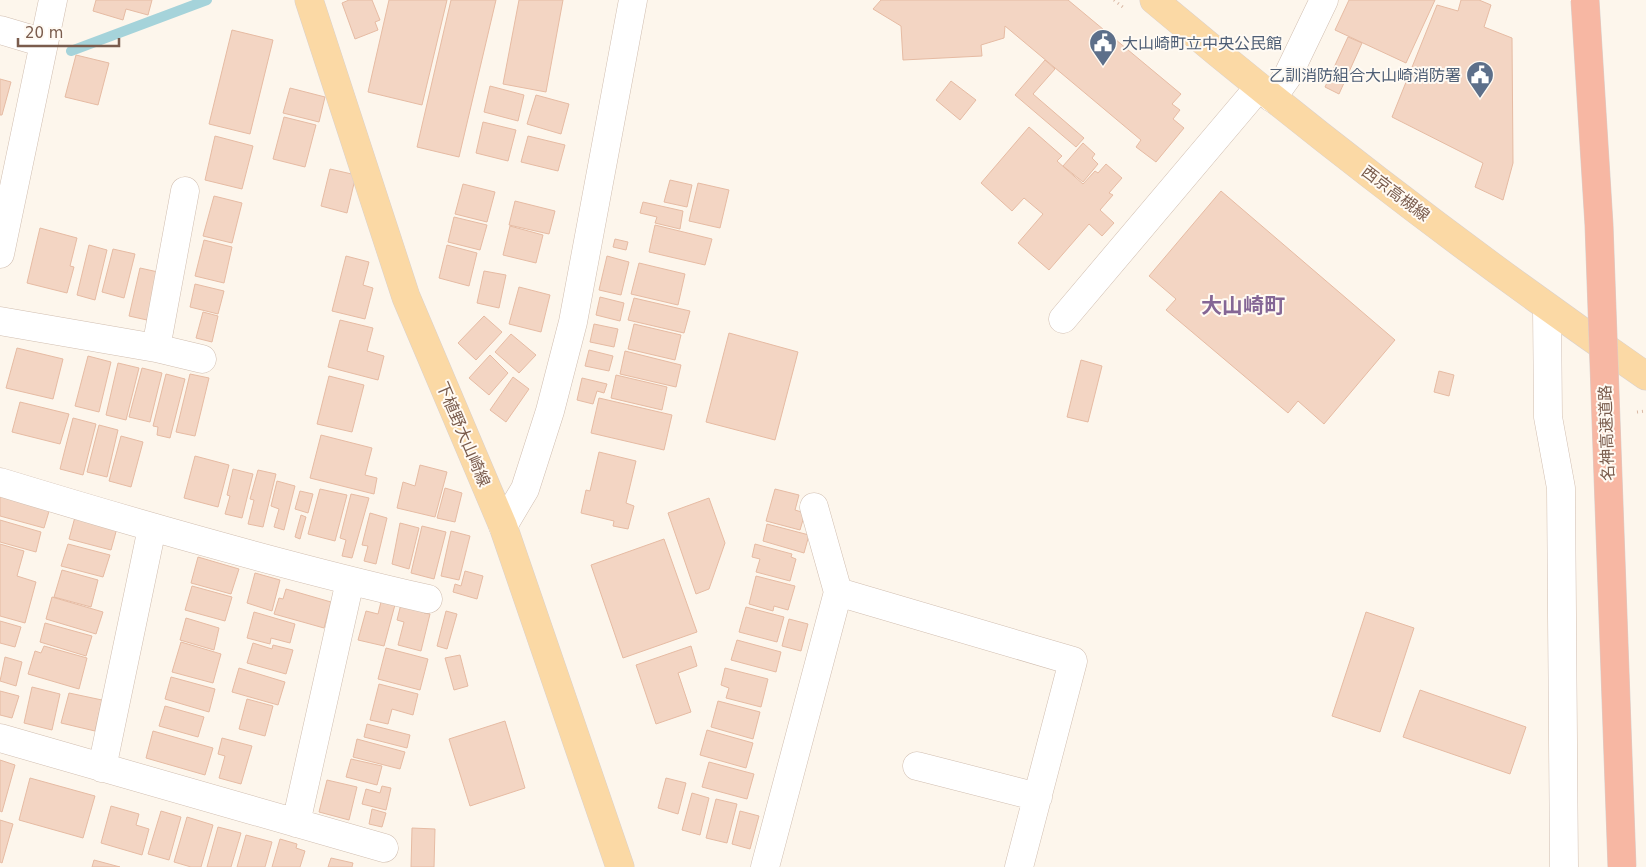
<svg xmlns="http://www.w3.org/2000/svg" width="1646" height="867" font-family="'DejaVu Sans','Noto Sans JP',sans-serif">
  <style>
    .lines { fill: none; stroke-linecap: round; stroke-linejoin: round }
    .stream { stroke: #a5d3da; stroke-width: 10 }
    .building { fill: #f3d5c3; stroke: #e6bba3 }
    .minor-casing { stroke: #d1beb0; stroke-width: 29 }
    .major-casing { stroke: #dad1cd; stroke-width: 29 }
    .path { stroke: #d9b8a5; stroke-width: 3; stroke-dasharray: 1 4; stroke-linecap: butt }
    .minor { stroke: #fff; stroke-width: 28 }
    .major { stroke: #fbd9a5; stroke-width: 28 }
    .highway-bridge-casing { stroke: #dad1cd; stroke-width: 29; stroke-linecap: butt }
    .highway-bridge { stroke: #f7b7a3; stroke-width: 28 }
    .labels { text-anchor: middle; stroke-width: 4; stroke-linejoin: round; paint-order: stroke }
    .service-label { font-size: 16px; fill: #4e5e75; stroke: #fffaf3; text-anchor: start }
    .street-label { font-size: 16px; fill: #7a5c4d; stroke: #fffaf3 }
    .district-label { font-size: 21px; font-weight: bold; fill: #846695; stroke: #fffaf3 }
  </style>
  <rect width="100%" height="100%" fill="#fdf6ec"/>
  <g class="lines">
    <path class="stream" d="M 71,51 L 207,0"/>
  </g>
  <path class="building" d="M 96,0 L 152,0 L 148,15 L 126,9 L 123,20 L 93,11 Z
    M 349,0 L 372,0 L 380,20 L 375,22 L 378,30 L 355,39 L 342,3 Z
    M 389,0 L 447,0 L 422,105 L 368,92 Z
    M 451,0 L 496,0 L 459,157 L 417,147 Z
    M 519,0 L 563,0 L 546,92 L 503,84 Z
    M 881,0 L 1068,0 L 1181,94 L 1172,104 L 1180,110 L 1173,119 L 1184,128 L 1156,162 L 1136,147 L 1141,140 L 1005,26 L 1004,38 L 981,45 L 982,56 L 903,60 L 901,26 L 873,9 Z
    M 1349,0 L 1435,0 L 1406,63 L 1335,30 Z
    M 1461,0 L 1479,0 L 1491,5 L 1484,27 L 1512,38 L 1513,163 L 1503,200 L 1475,187 L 1483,163 L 1392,117 L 1437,5 L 1458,11 Z
    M 232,30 L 273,40 L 250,134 L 209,124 Z
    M 1348,37 L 1362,43 L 1339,94 L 1325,87 Z
    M 76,55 L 109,63 L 98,105 L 65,97 Z
    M 1045,60 L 1055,69 L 1033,94 L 1084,138 L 1076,147 L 1015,95 Z
    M 0,79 L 11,82 L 2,115 L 0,115 Z
    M 951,81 L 976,100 L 960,120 L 936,100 Z
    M 490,86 L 524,95 L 518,121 L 484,112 Z
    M 290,88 L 325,97 L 319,122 L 283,113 Z
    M 536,95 L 569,104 L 561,134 L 527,124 Z
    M 284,117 L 316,125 L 305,167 L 273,159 Z
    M 483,122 L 516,130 L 508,161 L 476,153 Z
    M 1029,127 L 1062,156 L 1057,161 L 1083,184 L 1095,171 L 1098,173 L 1106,164 L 1122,178 L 1109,193 L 1113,195 L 1100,210 L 1114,223 L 1102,236 L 1089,224 L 1049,270 L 1018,243 L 1043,214 L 1024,198 L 1012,211 L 981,183 Z
    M 215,136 L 253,146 L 242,189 L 205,180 Z
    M 528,136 L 565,145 L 558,171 L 521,162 Z
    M 1083,143 L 1095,154 L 1092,158 L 1098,164 L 1083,182 L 1063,166 Z
    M 330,169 L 356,175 L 347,213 L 321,206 Z
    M 670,180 L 692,185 L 687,207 L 664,202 Z
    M 698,183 L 729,190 L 720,228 L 689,221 Z
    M 463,184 L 495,192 L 487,222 L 455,214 Z
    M 1221,191 L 1395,340 L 1324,424 L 1298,401 L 1288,413 L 1166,310 L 1176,299 L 1149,276 Z
    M 214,196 L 242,203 L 232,243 L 203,236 Z
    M 515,201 L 555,211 L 549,234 L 509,225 Z
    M 643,202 L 683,211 L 680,229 L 655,223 L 657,217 L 640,213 Z
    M 454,217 L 487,225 L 480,250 L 448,242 Z
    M 655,225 L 712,239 L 705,265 L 649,252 Z
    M 510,226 L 543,235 L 536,263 L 503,255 Z
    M 40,228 L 77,238 L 70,266 L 74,267 L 67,293 L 27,283 Z
    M 615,239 L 628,242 L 626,250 L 613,247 Z
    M 204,240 L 232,247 L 224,283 L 195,276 Z
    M 89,245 L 107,250 L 95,300 L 77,295 Z
    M 447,245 L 477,253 L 469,286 L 439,278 Z
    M 113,249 L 135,254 L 124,298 L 102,292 Z
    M 346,256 L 369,262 L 363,285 L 373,288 L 365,319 L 332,311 Z
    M 607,256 L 629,262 L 621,295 L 599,290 Z
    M 639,263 L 685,274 L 678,305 L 631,294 Z
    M 140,268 L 158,272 L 147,320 L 129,316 Z
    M 484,271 L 506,275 L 499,308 L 477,303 Z
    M 195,284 L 224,291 L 218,314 L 190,307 Z
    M 519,287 L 550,295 L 541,332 L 509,324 Z
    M 600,297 L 624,303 L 620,321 L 596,315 Z
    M 634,298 L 690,311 L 684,333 L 628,320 Z
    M 203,312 L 218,316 L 212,342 L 196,338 Z
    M 484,316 L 502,332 L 476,360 L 458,343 Z
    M 340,320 L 373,328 L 367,351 L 384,356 L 378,380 L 328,367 Z
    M 594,324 L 618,329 L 614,347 L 590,342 Z
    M 634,324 L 681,335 L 675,360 L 628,349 Z
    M 729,333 L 798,352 L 775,440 L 706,422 Z
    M 511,334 L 536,355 L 519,373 L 495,352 Z
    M 17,348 L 63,359 L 53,399 L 6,388 Z
    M 589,350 L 613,356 L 609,371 L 585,366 Z
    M 625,351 L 681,365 L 676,387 L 620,374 Z
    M 490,355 L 508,373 L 489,395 L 469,378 Z
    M 88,356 L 111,362 L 99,412 L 75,406 Z
    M 1081,360 L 1102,366 L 1088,422 L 1067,417 Z
    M 118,363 L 139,368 L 126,420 L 106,415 Z
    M 142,368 L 162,373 L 150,422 L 129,417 Z
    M 1439,371 L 1454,375 L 1449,396 L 1434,392 Z
    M 166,374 L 185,379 L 170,438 L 157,435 L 158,427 L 153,426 Z
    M 190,374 L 209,378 L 195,436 L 176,432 Z
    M 616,375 L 667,387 L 662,410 L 611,398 Z
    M 329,376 L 364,385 L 352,432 L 317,424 Z
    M 513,377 L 529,389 L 506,422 L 490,410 Z
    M 582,378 L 607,384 L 604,393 L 597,391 L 593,404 L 577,400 Z
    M 599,398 L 672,415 L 664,450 L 591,433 Z
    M 20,402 L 69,414 L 60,444 L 12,432 Z
    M 73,418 L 96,424 L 83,475 L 60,469 Z
    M 99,425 L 118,430 L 107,477 L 87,472 Z
    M 321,435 L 372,448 L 365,475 L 377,478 L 374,494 L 310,478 Z
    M 121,436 L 143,442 L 131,487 L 109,481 Z
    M 599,452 L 636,461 L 626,503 L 634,506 L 628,529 L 613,526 L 614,521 L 581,513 L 586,490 L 590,491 Z
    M 195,456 L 229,465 L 218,507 L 184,498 Z
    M 420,465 L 447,472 L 435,517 L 397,508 L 403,482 L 415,486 Z
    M 233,469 L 253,474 L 242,518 L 225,514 L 230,496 L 227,495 Z
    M 258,470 L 276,474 L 263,527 L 248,524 L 254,500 L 250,499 Z
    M 277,481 L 295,486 L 284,530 L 274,527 L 279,509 L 271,506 Z
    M 445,488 L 462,493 L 455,522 L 437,518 Z
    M 320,489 L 347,495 L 335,541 L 308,534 Z
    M 775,489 L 799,495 L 795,510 L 805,513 L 800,530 L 766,521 Z
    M 300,491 L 313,494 L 308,513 L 295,509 Z
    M 351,494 L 369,498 L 352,558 L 342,556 L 346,540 L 340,538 Z
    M 0,495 L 50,508 L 44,528 L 0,516 Z
    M 709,498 L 725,543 L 709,589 L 696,594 L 668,513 Z
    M 370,513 L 387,518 L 376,564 L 364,561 L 368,546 L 362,545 Z
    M 301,515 L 306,517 L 300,539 L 295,537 Z
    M 75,517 L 117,528 L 111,550 L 69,539 Z
    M 0,520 L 41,532 L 36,552 L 0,542 Z
    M 400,523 L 419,528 L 409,569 L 392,564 Z
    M 767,524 L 809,535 L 804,553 L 763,541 Z
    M 422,526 L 446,532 L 434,579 L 411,573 Z
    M 451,531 L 470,536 L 459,580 L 441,576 Z
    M 664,539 L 697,632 L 623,658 L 591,565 Z
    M 0,544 L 24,551 L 17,576 L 36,582 L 25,623 L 0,616 Z
    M 68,544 L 110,555 L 103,577 L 61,566 Z
    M 755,544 L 792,554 L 791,557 L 796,559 L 790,581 L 756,572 L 760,559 L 752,557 Z
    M 198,557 L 239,569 L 231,594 L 191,583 Z
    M 62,570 L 98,580 L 91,607 L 54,597 Z
    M 465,571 L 483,576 L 477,599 L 453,592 L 455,584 L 461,586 Z
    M 255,573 L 280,580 L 272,611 L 247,603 Z
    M 756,576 L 795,586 L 788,610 L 774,606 L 773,611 L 749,604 Z
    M 192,586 L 232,597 L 225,621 L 185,610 Z
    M 286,589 L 331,602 L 324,628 L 274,614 L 279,598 L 283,599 Z
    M 52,597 L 103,612 L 96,634 L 46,619 Z
    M 382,598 L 396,601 L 384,646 L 358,640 L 366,611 L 378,614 Z
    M 402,600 L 426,606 L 424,613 L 430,614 L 421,651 L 398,645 L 404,622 L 397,620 Z
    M 746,607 L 784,617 L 777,642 L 739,632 Z
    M 446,611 L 457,614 L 447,649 L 437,646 Z
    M 254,612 L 295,624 L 290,643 L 271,638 L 270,644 L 247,638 Z
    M 1366,612 L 1414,628 L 1380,732 L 1332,716 Z
    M 186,618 L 219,628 L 214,650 L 180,640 Z
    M 789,619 L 808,624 L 801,651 L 782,646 Z
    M 0,621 L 21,627 L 15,647 L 0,643 Z
    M 45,623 L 92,636 L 86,656 L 40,642 Z
    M 737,640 L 781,652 L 776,672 L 731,660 Z
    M 181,642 L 221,654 L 213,683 L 172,672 Z
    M 253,643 L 272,649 L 273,645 L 293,650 L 286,674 L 247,663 Z
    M 44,646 L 87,658 L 79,689 L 28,674 L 35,651 L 41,653 Z
    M 691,646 L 697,666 L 678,673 L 691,712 L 656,724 L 636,665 Z
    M 386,648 L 428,659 L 420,690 L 378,679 Z
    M 460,655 L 468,686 L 454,690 L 445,658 Z
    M 5,657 L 22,662 L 16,686 L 0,681 Z
    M 239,668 L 285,682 L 278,705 L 232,692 Z
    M 725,668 L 768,679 L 761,707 L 726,698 L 729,688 L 721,685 Z
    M 171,677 L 215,689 L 209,712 L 165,699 Z
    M 379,684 L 418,694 L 413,715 L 392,709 L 388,724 L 370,720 Z
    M 32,687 L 60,694 L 52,730 L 24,723 Z
    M 1420,690 L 1526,727 L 1510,774 L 1403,737 Z
    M 0,691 L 19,696 L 12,718 L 0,715 Z
    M 69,693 L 102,700 L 95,731 L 61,723 Z
    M 247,699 L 273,706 L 265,736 L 239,729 Z
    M 718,701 L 760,712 L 753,739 L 711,727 Z
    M 165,706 L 204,717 L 198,737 L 159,726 Z
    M 505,721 L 525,788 L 470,806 L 449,739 Z
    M 367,724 L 410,735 L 407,748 L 364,737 Z
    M 707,730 L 753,743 L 746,768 L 700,755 Z
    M 153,731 L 213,748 L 205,775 L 146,758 Z
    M 222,738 L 252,746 L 241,784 L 219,778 L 225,756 L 218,754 Z
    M 357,739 L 405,752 L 400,769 L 353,757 Z
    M 351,759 L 382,766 L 377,785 L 346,777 Z
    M 0,760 L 15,765 L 2,812 L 0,811 Z
    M 709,762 L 754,774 L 747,799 L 702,787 Z
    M 30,778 L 95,796 L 83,838 L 19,820 Z
    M 666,778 L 686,783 L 678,814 L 658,808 Z
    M 327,780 L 357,787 L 349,820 L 319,812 Z
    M 382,786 L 391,788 L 386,810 L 362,804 L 366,789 L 380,793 Z
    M 692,793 L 709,798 L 700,835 L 682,830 Z
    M 716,799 L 737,804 L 727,843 L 706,838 Z
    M 111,806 L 139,814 L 136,825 L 149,829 L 142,855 L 101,843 Z
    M 372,809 L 386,813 L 382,827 L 369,824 Z
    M 161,811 L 181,817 L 169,860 L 148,854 Z
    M 740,811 L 759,816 L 750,849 L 732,844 Z
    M 187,817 L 213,825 L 201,867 L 191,867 L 174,862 Z
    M 0,820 L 13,824 L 2,863 L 0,862 Z
    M 218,827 L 241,833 L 231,867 L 207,867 Z
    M 412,828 L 435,829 L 434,867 L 411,867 Z
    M 246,835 L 272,842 L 265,867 L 237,867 Z
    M 280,839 L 297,844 L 296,848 L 305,851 L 300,867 L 272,867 Z
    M 331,858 L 353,863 L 352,867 L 328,867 Z
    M 94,860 L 120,867 L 92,867 Z"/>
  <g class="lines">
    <defs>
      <path id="minor" d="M 0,30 L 44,43
        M 1272,98 L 1287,77 L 1324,0
        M 0,254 L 53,0
        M 1547,308 L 1548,417 L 1561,488 L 1564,867
        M 1063,319 L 1259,87
        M 0,321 L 156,348 L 202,359
        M 156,348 L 185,191
        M 0,482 C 141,525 283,566 428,599
        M 814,507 L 838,592
        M 503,526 L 525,489 L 550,411 L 573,322 L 633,0
        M 0,738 L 384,848
        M 917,766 L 1038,797
        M 102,768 L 152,528
        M 296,823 L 350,581
        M 765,867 L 838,592 L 1073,661 L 1019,867"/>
      <path id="major" d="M 309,0 L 406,297 L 503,526 L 620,867
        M 1154,0 C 1312,133 1476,259 1646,376"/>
    </defs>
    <use href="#minor" class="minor-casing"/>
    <use href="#major" class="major-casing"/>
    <path class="path" d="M 1114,0 L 1124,8
      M 1637,412 L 1646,411"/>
    <use href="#minor" class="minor"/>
    <use href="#major" class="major"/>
    <defs>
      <path id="highway-bridge" d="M 1585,0 L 1599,225 L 1622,867"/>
    </defs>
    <use href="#highway-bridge" class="highway-bridge-casing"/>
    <use href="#highway-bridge" class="highway-bridge"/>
  </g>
  <defs>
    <symbol id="civic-pin" viewBox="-11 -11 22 30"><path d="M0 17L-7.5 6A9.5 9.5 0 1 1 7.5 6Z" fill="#5c6f8a" stroke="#fffaf3"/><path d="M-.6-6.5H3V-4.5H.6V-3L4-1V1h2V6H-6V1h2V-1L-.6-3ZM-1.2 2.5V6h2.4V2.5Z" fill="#fff"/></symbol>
  </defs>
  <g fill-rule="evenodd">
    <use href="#civic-pin" x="1087" y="27" width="32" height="43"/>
    <use href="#civic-pin" x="1464" y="59" width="32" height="43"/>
  </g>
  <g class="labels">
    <g class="service-label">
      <text x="1122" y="49">大山崎町立中央公民館</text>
      <text x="1461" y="81" text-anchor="end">乙訓消防組合大山崎消防署</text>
    </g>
    <g class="street-label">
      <text transform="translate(1396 193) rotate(37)" y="6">西京高槻線</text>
      <text transform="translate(1606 433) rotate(-92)" y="6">名神高速道路</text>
      <text transform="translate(464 434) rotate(67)" y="6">下植野大山崎線</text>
    </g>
    <g class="district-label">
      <text x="1243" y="313">大山崎町</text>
    </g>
  </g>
  <path d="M18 38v8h101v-8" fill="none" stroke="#7a5c4d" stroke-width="2.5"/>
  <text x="25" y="38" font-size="15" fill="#7a5c4d" stroke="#fffaf3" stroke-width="4" paint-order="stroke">20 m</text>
</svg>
